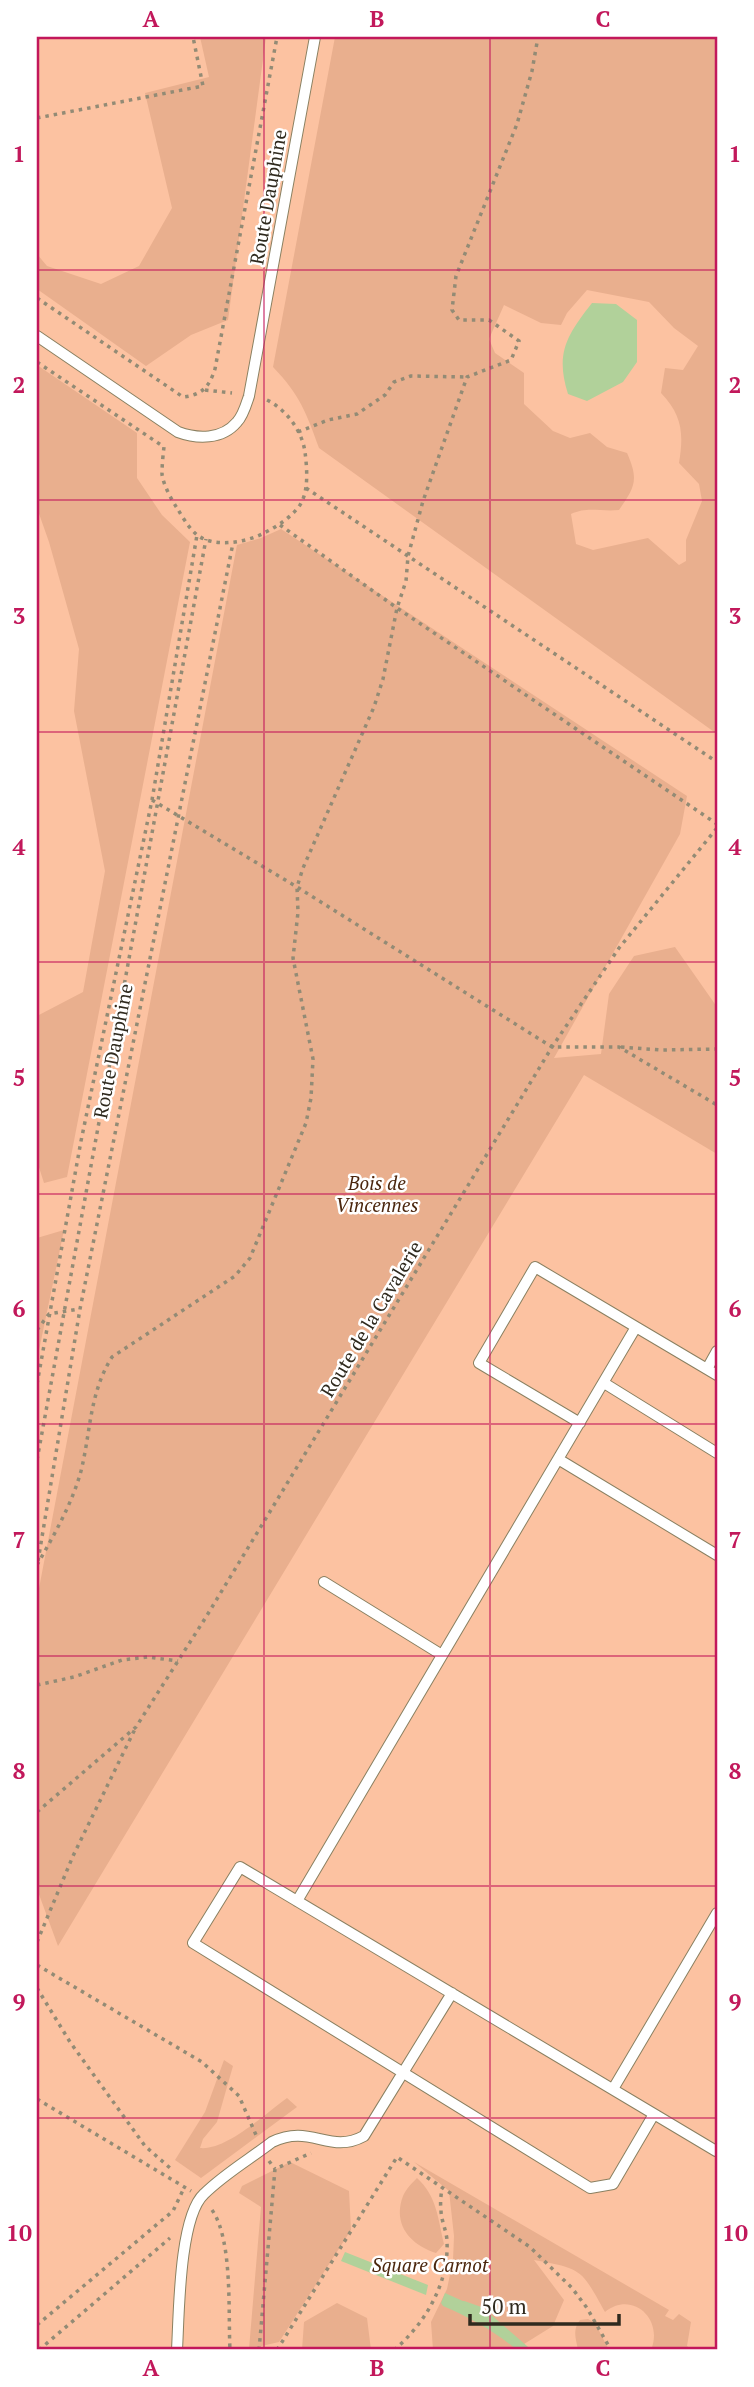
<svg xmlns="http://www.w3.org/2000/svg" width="754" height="2387" font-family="'PT Serif',serif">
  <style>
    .green { fill: #fcc2a1 }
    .forest { fill: #e9af8e; fill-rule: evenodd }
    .water { fill: #b1d19a }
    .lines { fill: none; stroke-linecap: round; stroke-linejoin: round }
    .stream { stroke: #b1d19a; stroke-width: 6 }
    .service-casing { stroke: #8a8061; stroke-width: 12 }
    .path { stroke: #938b75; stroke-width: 3.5; stroke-dasharray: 3.5 5; stroke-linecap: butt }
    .service { stroke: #fff; stroke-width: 10 }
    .grid { fill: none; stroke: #c2185b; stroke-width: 2; stroke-opacity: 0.55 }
    .labels { text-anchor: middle; stroke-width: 5; stroke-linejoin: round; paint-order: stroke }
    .street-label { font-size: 19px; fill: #2f2a1e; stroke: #fff }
    .park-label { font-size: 19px; font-style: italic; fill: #4b260d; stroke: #fff }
    .neatline { fill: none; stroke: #c2185b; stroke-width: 2.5 }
    .grid-label { font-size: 23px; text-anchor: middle; font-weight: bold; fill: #c2185b }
  </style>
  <rect width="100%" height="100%" fill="#fef3d1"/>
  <path class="green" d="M 37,37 L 717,37 L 717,2350 L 37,2350 Z"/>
  <path class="forest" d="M 200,37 L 266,37 L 228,320 L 191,335 L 146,366 L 37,289 L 37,254 L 47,266 L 101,284 L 139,266 L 172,208 L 145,93 L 209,77 Z
    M 335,37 L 717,37 L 717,734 L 319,448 C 306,412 300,395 273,367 ZM 587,290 L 649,302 L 674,328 L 698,346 L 683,370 L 665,368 L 661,393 C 682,415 684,433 679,463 L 699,484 L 702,501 L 686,540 L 686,561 L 679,565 L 648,538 L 593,550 L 576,544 L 571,514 C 588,506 600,512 619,510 C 635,487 639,480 627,453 L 607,447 L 590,433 L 570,438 L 553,431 L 524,404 L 524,373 L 495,353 L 489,339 L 504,305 L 541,323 L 561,325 L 567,313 Z
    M 37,365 L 137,433 L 137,478 L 162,515 L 190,542 L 67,1177 L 44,1183 L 37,1161 L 37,1016 L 83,992 L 105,871 L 74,711 L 79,649 L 49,542 L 37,508 Z
    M 281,529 L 687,796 L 680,834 L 554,1058 L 601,1054 L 609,994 L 634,956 L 675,947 L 717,1007 L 717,1154 L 584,1075 L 58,1946 L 37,1889 L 37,1599 L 237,545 L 261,538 Z
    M 64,1230 L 37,1360 L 37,1238 Z
    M 224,2060 L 233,2066 L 217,2122 L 203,2139 L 200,2148 C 226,2151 266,2113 287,2098 L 297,2107 L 201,2178 L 175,2160 L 205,2112 Z
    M 290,2162 L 349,2191 L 351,2230 L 279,2342 L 249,2349 L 261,2207 L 239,2193 L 242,2186 Z
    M 414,2162 L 669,2310 L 665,2316 L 673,2320 L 679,2314 L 691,2322 L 687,2346 L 692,2350 L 651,2350 C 664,2319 632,2290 605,2312 C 581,2269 583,2269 534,2260 L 564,2300 L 553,2326 L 524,2344 L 519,2350 L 433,2350 L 431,2322 L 447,2289 L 453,2260 L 454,2236 L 449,2191 Z
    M 417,2178 C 437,2196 438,2219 444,2244 L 436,2253 C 411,2245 392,2225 403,2196 C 406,2189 412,2183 417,2178 Z
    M 337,2303 L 367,2318 L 371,2350 L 302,2350 L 304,2322 Z
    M 588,2319 L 595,2323 L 609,2350 L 578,2350 C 576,2339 572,2330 580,2320 Z"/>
  <path class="water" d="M 592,303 L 616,304 L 637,320 L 637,362 L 623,382 L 587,401 L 568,394 C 555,353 567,335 592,303 Z
    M 345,2252 L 428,2285 L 426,2295 L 341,2261 Z
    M 445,2293 L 465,2302 L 530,2350 L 517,2350 C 494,2331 471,2318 443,2306 L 441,2303 Z"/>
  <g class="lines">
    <path class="stream" d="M 464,2304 L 481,2310 L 527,2350"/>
    <defs>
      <path id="service" d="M 37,336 L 178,432 C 197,439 222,440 237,422 C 243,416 246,405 249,396 L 315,37
        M 707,1369 L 717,1351
        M 604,1383 L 717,1453
        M 580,1423 L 479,1363 L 535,1267 L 636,1327
        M 558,1459 L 717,1555
        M 324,1582 L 442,1655
        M 240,1867 L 654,2114 L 613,2184 L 590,2188 L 193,1943 Z
        M 297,1901 L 636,1327 L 717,1375
        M 613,2089 L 717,1913
        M 654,2114 L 716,2151 L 717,2149
        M 177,2350 C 179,2315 179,2217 204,2194 C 224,2174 250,2159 272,2142 C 311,2123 329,2155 364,2136 L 452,1993"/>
    </defs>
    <use href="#service" class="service-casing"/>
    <path class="path" d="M 37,118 L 203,86 L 193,37
      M 37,298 L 183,397 C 202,395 209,387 215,369 L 277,37
      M 37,362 L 164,447 C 163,455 162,465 162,474 C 163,484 171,499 177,508 C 182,516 188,527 196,534 C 212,548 244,543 262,534 C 276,527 291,518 300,505 C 309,491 307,468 305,452 C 302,430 285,408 265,399
      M 205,390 L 232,393
      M 298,432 L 328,420 L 357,414 L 385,395 L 394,382 L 411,376 L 467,377
      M 306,488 L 717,762
      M 280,525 L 397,608 L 717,824
      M 152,800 L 297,887 L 552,1047 L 619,1047 L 717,1105
      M 621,1047 L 661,1050 L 717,1049
      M 37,1330 L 49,1314 L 79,1309
      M 37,1384 L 81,1141 L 152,800 L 197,535
      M 37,1460 L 206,539
      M 38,1561 L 80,1309 L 233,543
      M 37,1565 C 54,1535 72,1504 81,1471 C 91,1431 89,1394 112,1357 L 235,1276 L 250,1258 L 306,1123 L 311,1098 L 313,1059 L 293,958 L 298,912 L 297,887 L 303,868 L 374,707 L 383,679 L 397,608 L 406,581 L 408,556 L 423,501 L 467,377 L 511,360 L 519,341 L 489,320 L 459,320 L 452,310 L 456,276 L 517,124 L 532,71 L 538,37
      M 37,1685 L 74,1677 L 122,1660 L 148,1657 L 178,1661
      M 37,1812 L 136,1727 L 206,1617 L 552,1047 L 619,948 L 717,828
      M 37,1942 L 73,1856 L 135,1729
      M 37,1965 L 202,2062 L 239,2096 L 256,2135
      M 37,1988 L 70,2042 L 145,2146 L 170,2168
      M 37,2099 L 191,2191
      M 269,2161 L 275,2169
      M 212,2210 C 233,2240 228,2313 230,2350
      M 37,2325 L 173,2211 L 184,2188
      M 39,2350 L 170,2238
      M 259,2350 L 275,2169 L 311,2153
      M 277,2350 L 397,2157 L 530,2247 L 572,2288 L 587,2308 L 611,2350
      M 394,2350 C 425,2324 449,2283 447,2242 C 447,2231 441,2221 441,2210 C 440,2203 441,2195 442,2188"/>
    <use href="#service" class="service"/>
  </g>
  <path class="grid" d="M 264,37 L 264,2350M 490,37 L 490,2350M 37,270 L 717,270M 37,500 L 717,500M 37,732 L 717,732M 37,962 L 717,962M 37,1194 L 717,1194M 37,1424 L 717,1424M 37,1656 L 717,1656M 37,1886 L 717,1886M 37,2118 L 717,2118"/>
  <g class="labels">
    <g class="street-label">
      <text transform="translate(268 197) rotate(-80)" y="7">Route Dauphine</text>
      <text transform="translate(113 1051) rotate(-79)" y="7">Route Dauphine</text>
      <text transform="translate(371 1319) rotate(-59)" y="7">Route de la Cavalerie</text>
    </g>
    <g class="park-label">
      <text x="377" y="1190">Bois de<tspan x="377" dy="22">Vincennes</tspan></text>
      <text x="430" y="2272">Square Carnot</text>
    </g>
  </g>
  <rect width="754" height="2387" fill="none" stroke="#ffffff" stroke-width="77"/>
  <path d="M470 2314v10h149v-10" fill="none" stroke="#2f2a1e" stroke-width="3.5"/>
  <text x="481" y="2314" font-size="21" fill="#2f2a1e" stroke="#ffffff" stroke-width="5" paint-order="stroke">50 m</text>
  <rect x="38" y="38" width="678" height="2310" class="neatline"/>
  <g class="grid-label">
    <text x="151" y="27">A</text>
    <text x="377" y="27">B</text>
    <text x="603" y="27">C</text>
    <text x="19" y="162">1</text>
    <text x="735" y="162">1</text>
    <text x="19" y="393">2</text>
    <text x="735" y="393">2</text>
    <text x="19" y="624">3</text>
    <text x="735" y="624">3</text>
    <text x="19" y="855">4</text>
    <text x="735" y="855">4</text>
    <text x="19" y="1086">5</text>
    <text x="735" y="1086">5</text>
    <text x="19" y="1317">6</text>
    <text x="735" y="1317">6</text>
    <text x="19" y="1548">7</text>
    <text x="735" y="1548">7</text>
    <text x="19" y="1779">8</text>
    <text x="735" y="1779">8</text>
    <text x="19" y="2010">9</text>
    <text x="735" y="2010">9</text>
    <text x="19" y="2241">10</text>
    <text x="735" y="2241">10</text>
    <text x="151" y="2376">A</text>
    <text x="377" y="2376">B</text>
    <text x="603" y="2376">C</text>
  </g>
</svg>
